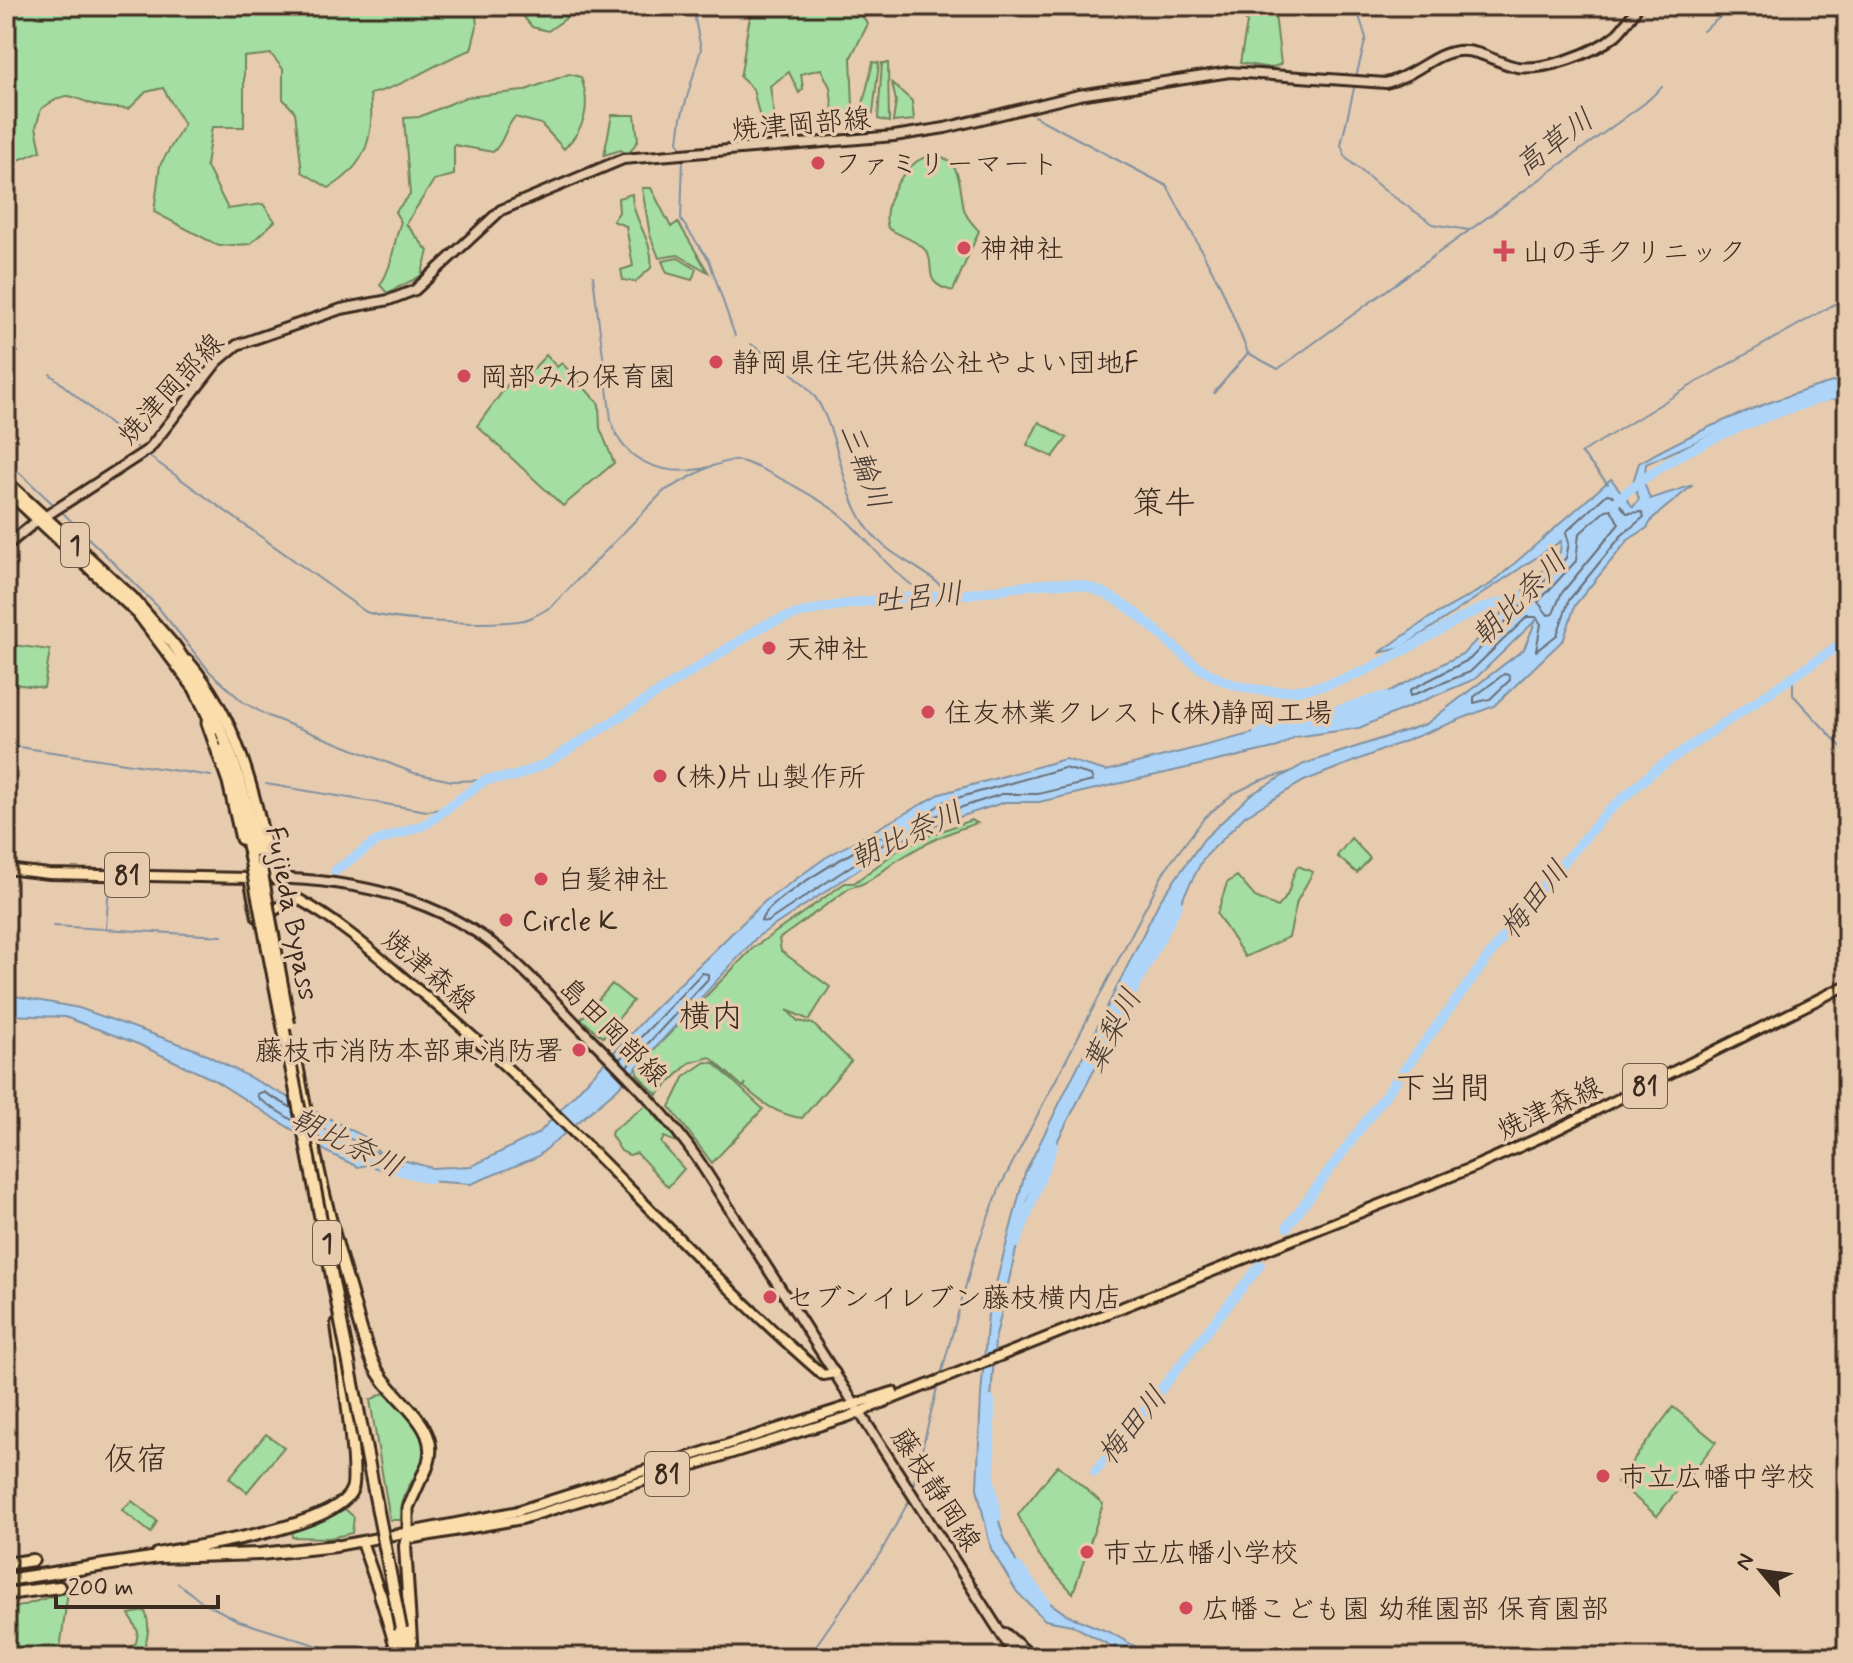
<svg xmlns="http://www.w3.org/2000/svg" width="1853" height="1663" font-family="Mynerve,'Klee One',sans-serif">
  <style>
    .green { fill: #a5dea2; stroke: #708460; stroke-width: 2 }
    .water { fill: #aed5f8; stroke: #8091a1; stroke-width: 2 }
    .lines { fill: none; stroke-linecap: round; stroke-linejoin: round }
    .shore { stroke: #696e75; stroke-width: 2 }
    .stream { stroke: #8091a1; stroke-width: 2 }
    .river { stroke: #aed5f8; stroke-width: 10 }
    .secondary-casing { stroke: #3b2a1e; stroke-width: 14 }
    .primary-casing { stroke: #3b2a1e; stroke-width: 14 }
    .trunk-casing { stroke: #3b2a1e; stroke-width: 15 }
    .motorway-casing { stroke: #3b2a1e; stroke-width: 16 }
    .secondary { stroke: #e7cbae; stroke-width: 8 }
    .primary { stroke: #faddab; stroke-width: 8 }
    .trunk { stroke: #faddab; stroke-width: 9 }
    .motorway { stroke: #faddab; stroke-width: 10 }
    .motorway-bridge-casing { stroke: #3b2a1e; stroke-width: 16; stroke-linecap: butt }
    .motorway-bridge { stroke: #faddab; stroke-width: 10 }
    .poi-dot { fill: #d1495b; stroke: #e7cbae; stroke-width: 3 }
    .labels { text-anchor: middle; stroke-width: 7; stroke-linejoin: round; paint-order: stroke }
    .shield { fill: #e7cbae; stroke: #6f5a49; stroke-width: 2 }
    .shield-label { font-size: 26px; font-weight: bold; fill: #3b2a1e }
    .street-label { font-size: 28px; fill: #3b2a1e; stroke: #e7cbae }
    .poi-label { font-size: 28px; fill: #3b2a1e; stroke: #e7cbae; text-anchor: start }
    .water-label { font-size: 30px; font-style: italic; fill: #463b34; stroke: #e7cbae }
    .quarter-label { font-size: 32px; fill: #3b2a1e; stroke: #e7cbae }
  </style>
  <rect width="100%" height="100%" fill="#e7cbae"/>
  <filter id="ink" filterUnits="userSpaceOnUse"><feTurbulence type="fractalNoise" baseFrequency=".0125" numOctaves="2"/><feDisplacementMap in="SourceGraphic" scale="16" xChannelSelector="R" yChannelSelector="G"/><feConvolveMatrix kernelMatrix="1 2 1 2 8 2 1 2 1" color-interpolation-filters="sRGB"/></filter>
  <g filter="url(#ink)">
    <path class="green" d="M 6,6 L 475,6 L 477,26 L 471,50 C 435,62 407,86 370,94 C 375,134 367,166 329,188 L 302,172 L 295,112 L 283,99 L 283,69 L 271,54 L 244,57 L 244,127 L 212,127 L 206,165 L 228,209 L 263,204 L 275,221 L 250,244 L 219,246 L 154,212 L 160,165 L 184,125 L 163,88 L 146,92 L 129,109 C 118,108 106,108 95,105 C 67,96 70,89 41,109 L 36,127 L 41,151 L 6,165 Z
      M 515,6 L 571,6 L 565,19 L 548,31 L 532,27 Z
      M 766,6 L 813,6 L 811,11 L 814,6 L 854,6 L 868,24 L 851,57 L 853,107 L 848,123 L 834,119 L 830,87 L 821,69 L 801,74 L 803,89 L 799,93 L 789,72 L 770,86 L 775,122 L 762,127 L 753,89 L 740,77 C 745,58 746,20 754,8 L 764,9 Z
      M 1240,6 L 1274,6 L 1281,64 L 1271,68 L 1240,63 L 1247,23 Z
      M 873,62 L 879,63 L 873,113 L 862,108 Z
      M 882,63 L 888,63 L 889,122 L 878,119 Z
      M 569,74 L 581,77 C 591,106 586,127 564,149 L 541,124 L 515,117 C 504,128 505,142 493,152 L 454,145 L 454,175 L 434,180 L 406,224 L 428,251 L 421,276 L 387,293 L 380,285 C 394,265 392,245 401,222 L 395,212 L 410,195 L 404,118 L 419,117 L 466,97 L 523,91 Z
      M 892,83 L 912,101 L 914,120 L 893,122 L 896,101 Z
      M 612,115 L 635,115 L 638,140 L 628,155 L 621,150 L 604,155 Z
      M 934,154 C 963,161 959,187 964,209 C 966,218 973,224 979,231 L 953,291 C 916,282 941,263 922,247 C 913,239 898,235 888,228 C 881,206 899,175 916,162 C 921,158 928,157 934,154 Z
      M 642,188 L 651,188 L 671,227 L 678,222 L 708,272 L 678,255 L 659,258 L 650,235 Z
      M 632,194 C 632,220 655,242 651,268 L 635,282 L 623,280 L 621,270 L 633,266 L 626,226 L 613,221 L 619,212 L 618,198 Z
      M 678,258 L 696,269 L 692,280 L 667,273 L 662,261 Z
      M 546,355 L 557,367 L 562,363 L 599,404 L 600,428 L 614,463 L 563,506 L 477,426 L 511,380 L 520,383 Z
      M 1039,422 L 1067,438 L 1053,457 L 1027,445 Z
      M 6,644 L 50,650 L 44,688 L 6,683 Z
      M 971,820 L 977,823 C 950,831 925,843 901,858 C 884,868 871,884 851,887 L 779,939 L 781,951 L 830,987 L 809,1020 L 787,1010 L 798,1021 L 813,1024 L 851,1061 L 802,1118 C 778,1115 762,1103 744,1087 L 746,1083 L 743,1087 L 710,1057 L 689,1063 L 657,1095 L 637,1074 L 637,1067 L 753,948 L 845,883 L 854,883 L 897,851 L 920,839 Z
      M 1351,838 L 1370,858 L 1357,873 L 1337,856 Z
      M 1298,866 L 1313,872 L 1297,901 L 1289,937 L 1245,957 L 1217,914 L 1227,883 L 1237,876 L 1255,897 L 1278,907 C 1295,890 1287,882 1298,866 Z
      M 612,984 L 633,1001 L 603,1037 L 581,1019 Z
      M 705,1062 L 714,1063 L 763,1109 L 712,1163 L 670,1107 L 685,1076 Z
      M 646,1105 L 674,1137 L 676,1142 L 664,1137 L 661,1143 L 684,1169 L 668,1187 L 637,1153 L 629,1155 L 621,1151 L 611,1135 L 612,1131 Z
      M 384,1393 L 425,1432 L 426,1445 L 422,1463 L 403,1497 L 401,1520 L 390,1520 L 370,1400 Z
      M 1673,1407 L 1716,1442 L 1657,1516 L 1617,1482 Z
      M 266,1434 L 284,1447 L 247,1492 L 229,1478 Z
      M 1058,1465 L 1103,1504 L 1073,1593 L 1038,1555 L 1018,1515 Z
      M 132,1501 L 157,1521 L 151,1533 L 122,1510 Z
      M 345,1509 L 354,1517 L 352,1533 L 330,1538 L 292,1537 L 291,1527 Z
      M 68,1591 L 59,1657 L 6,1657 L 6,1611 Z
      M 145,1611 C 151,1626 148,1641 140,1655 L 112,1657 L 136,1643 L 138,1632 L 129,1614 Z"/>
    <path class="water" d="M 1847,378 L 1847,398 C 1775,404 1711,435 1646,464 L 1644,482 L 1650,499 L 1693,485 L 1653,518 L 1647,528 L 1628,540 L 1575,605 L 1564,639 L 1494,706 L 1304,781 L 1245,816 L 1203,859 L 1028,1198 L 995,1340 L 986,1475 L 1003,1535 L 1029,1588 L 1067,1615 L 1111,1633 L 1154,1657 L 1131,1657 L 1072,1625 L 1045,1620 L 1017,1592 L 991,1549 L 977,1488 L 981,1395 L 988,1314 L 1025,1173 L 1159,902 L 1204,839 L 1250,795 L 1304,764 L 1426,724 L 1524,649 L 1536,620 L 1475,679 L 1359,728 L 1295,737 L 1278,747 L 1039,802 L 1005,802 L 917,831 L 757,937 L 617,1089 L 537,1157 L 471,1184 L 427,1181 L 356,1141 L 321,1129 L 329,1144 L 394,1172 L 366,1165 L 358,1167 L 329,1153 L 214,1080 L 138,1044 L 65,1017 L 6,1015 L 6,996 L 15,996 L 79,1008 L 197,1050 L 365,1137 L 381,1154 L 432,1168 L 472,1166 L 539,1133 L 652,1011 L 764,902 L 825,858 L 940,794 L 1065,759 L 1106,771 L 1363,705 L 1464,653 L 1560,552 L 1561,541 L 1401,648 L 1379,653 L 1429,618 L 1491,584 L 1611,479 L 1633,507 L 1639,499 L 1633,482 L 1639,463 C 1705,425 1773,398 1847,378 Z"/>
    <g class="lines">
      <path class="shore" d="M 1607,494 L 1612,495 L 1627,513 L 1642,512 L 1644,517 L 1622,535 L 1569,600 L 1557,635 L 1536,651 L 1541,624 L 1536,617 L 1527,617 L 1470,672 L 1410,696 L 1410,690 L 1470,659 L 1566,558 L 1569,543 L 1566,532 Z
        M 1611,509 L 1619,524 L 1561,594 L 1553,614 L 1548,615 L 1538,602 L 1576,561 L 1579,534 L 1606,510 Z
        M 1504,674 L 1509,675 L 1510,680 L 1490,699 L 1474,703 L 1474,697 Z
        M 1064,768 L 1091,775 L 1093,781 L 1038,794 L 1002,794 L 929,818 L 924,816 L 943,802 Z
        M 880,837 L 885,838 L 884,844 L 767,922 L 761,921 C 766,900 858,849 880,837 Z
        M 620,1059 L 702,973 L 708,974 L 708,979 L 627,1066
        M 292,1108 L 263,1092 L 257,1094 L 259,1099 L 295,1122"/>
      <path class="stream" d="M 1703,31 L 1734,6
        M 1356,77 L 1366,38 L 1356,6
        M 1355,84 L 1341,145 L 1346,158 L 1384,190 L 1433,224 L 1468,230
        M 1034,116 L 1167,186 L 1222,289 L 1248,353 L 1278,369 L 1645,103 L 1662,87
        M 682,153 L 678,141 L 681,118 L 701,49 L 695,19 L 697,6
        M 683,159 L 681,220 L 709,260 L 735,336
        M 593,276 L 611,420 C 622,464 668,478 709,467 C 721,464 730,458 744,462 C 764,468 830,504 845,519 C 875,547 887,569 924,594
        M 751,344 C 774,360 807,380 820,405 C 841,444 841,493 869,530 C 890,559 929,568 949,595
        M 6,346 L 18,352
        M 50,374 L 137,447
        M 1214,393 L 1247,354
        M 150,457 L 366,612 C 395,622 494,626 524,620 C 534,617 543,612 552,606 L 664,491 L 709,467
        M 6,460 L 55,506
        M 1608,484 L 1581,453 L 1692,385 L 1847,297
        M 60,510 L 157,606 L 210,672 L 243,702 L 268,716 L 414,773 L 452,781 L 485,780
        M 1799,672 L 1793,681 L 1793,695 L 1847,753
        M 6,745 L 211,776
        M 266,784 L 427,811 L 449,808
        M 53,926 L 222,936
        M 106,929 L 109,882
        M 940,1378 L 976,1249 L 1000,1187 L 1165,870 L 1205,817 L 1233,794 L 1261,780 L 1290,772
        M 912,1490 L 938,1384
        M 178,1583 L 199,1600 L 239,1621 L 325,1648 L 393,1646
        M 414,1652 L 428,1657
        M 808,1657 L 881,1552 L 911,1497"/>
      <path class="river" d="M 1614,503 C 1680,443 1763,416 1847,390
        M 1258,734 L 1385,696
        M 335,871 L 375,842 L 426,824 L 485,780 L 516,776 L 547,763 L 763,626 C 809,605 891,597 941,596 C 985,596 1050,574 1091,588 C 1165,613 1182,691 1277,691 C 1350,692 1409,645 1471,613 C 1487,605 1506,602 1523,596
        M 1115,1025 L 1178,905
        M 316,1132 L 388,1167 L 430,1179
        M 1287,1227 L 1527,905 L 1607,812 L 1655,770 L 1847,640
        M 1016,1243 L 1053,1146
        M 990,1401 L 990,1481 L 997,1516
        M 1095,1472 L 1260,1265
        M 1018,1567 L 1045,1602"/>
      <defs>
        <path id="secondary" d="M 49,514 L 149,449 L 217,362 L 237,345 L 341,309 L 389,300 L 415,290 L 501,210 L 623,159 L 894,136 L 945,128 L 1079,95 L 1230,72 L 1386,83 C 1415,76 1434,53 1458,51 C 1479,49 1497,63 1517,67 C 1546,71 1594,53 1616,35 C 1625,27 1631,16 1638,6
          M 6,546 L 33,524
          M 270,878 C 356,880 441,898 508,956 C 536,980 560,1008 586,1034 C 627,1075 666,1113 699,1161 L 1016,1657
          M 1005,1633 L 1033,1657"/>
        <path id="primary" d="M 6,869 L 49,874 L 249,878 L 257,917
          M 267,916 L 290,899 L 298,899 C 345,925 383,961 424,995 C 567,1112 685,1256 823,1375 L 835,1373
          M 408,1534 L 414,1538 L 522,1519 L 847,1417 L 1469,1169 L 1548,1134 L 1847,985
          M 336,1546 L 514,1512 L 893,1392"/>
        <path id="trunk" d="M 6,481 L 132,597 L 178,650
          M 6,490 L 138,614 L 193,687
          M 188,661 C 241,722 256,801 273,878
          M 207,723 L 228,782 L 241,839
          M 408,1534 L 408,1508 L 422,1477
          M 362,1543 L 380,1594"/>
        <path id="motorway" d="M 174,645 C 221,714 246,786 261,868
          M 192,683 L 214,728
          M 223,750 L 236,788 L 250,857
          M 297,1065 C 311,1141 327,1216 350,1290 C 357,1315 363,1342 374,1365 C 393,1404 452,1428 422,1477
          M 408,1534 L 405,1546 L 412,1657
          M 157,1554 C 195,1546 339,1527 352,1489 C 359,1471 340,1352 337,1324
          M 6,1564 L 33,1560
          M 6,1580 L 158,1557 L 260,1554 L 336,1546
          M 6,1594 L 59,1587
          M 380,1594 L 399,1657
          M 401,1629 L 406,1657"/>
      </defs>
      <use href="#secondary" class="secondary-casing"/>
      <use href="#primary" class="primary-casing"/>
      <use href="#trunk" class="trunk-casing"/>
      <use href="#motorway" class="motorway-casing"/>
      <use href="#secondary" class="secondary"/>
      <use href="#primary" class="primary"/>
      <use href="#trunk" class="trunk"/>
      <use href="#motorway" class="motorway"/>
      <defs>
        <path id="motorway-bridge" d="M 250,857 L 401,1629
          M 261,868 L 289,1024"/>
      </defs>
      <use href="#motorway-bridge" class="motorway-bridge-casing"/>
      <use href="#motorway-bridge" class="motorway-bridge"/>
    </g>
  </g>
  <g class="poi-dot">
    <circle cx="818" cy="163" r="8"/>
    <circle cx="964" cy="248" r="8"/>
    <path d="M1500 239h8v8h8v8h-8v8h-8v-8h-8v-8h8z"/>
    <circle cx="716" cy="362" r="8"/>
    <circle cx="464" cy="376" r="8"/>
    <circle cx="769" cy="648" r="8"/>
    <circle cx="928" cy="712" r="8"/>
    <circle cx="660" cy="776" r="8"/>
    <circle cx="541" cy="879" r="8"/>
    <circle cx="506" cy="920" r="8"/>
    <circle cx="579" cy="1050" r="8"/>
    <circle cx="770" cy="1297" r="8"/>
    <circle cx="1603" cy="1476" r="8"/>
    <circle cx="1087" cy="1552" r="8"/>
    <circle cx="1186" cy="1608" r="8"/>
  </g>
  <g class="labels">
    <g class="shield">
      <rect x="61" y="523" width="28" height="44" rx="6"/>
      <rect x="105" y="853" width="44" height="44" rx="6"/>
      <rect x="1623" y="1064" width="44" height="44" rx="6"/>
      <rect x="313" y="1221" width="28" height="44" rx="6"/>
      <rect x="645" y="1452" width="44" height="44" rx="6"/>
    </g>
    <g class="shield-label">
      <text x="75" y="554">1</text>
      <text x="127" y="884">81</text>
      <text x="1645" y="1095">81</text>
      <text x="327" y="1252">1</text>
      <text x="667" y="1483">81</text>
    </g>
    <g class="street-label">
      <text transform="translate(801 123) rotate(-5)" y="10">焼津岡部線</text>
      <text transform="translate(170 388) rotate(-47)" y="10">焼津岡部線</text>
      <text transform="translate(293 913) rotate(79)" y="10">Fujieda Bypass</text>
      <text transform="translate(430 970) rotate(40)" y="10">焼津森線</text>
      <text transform="translate(614 1031) rotate(45)" y="10">島田岡部線</text>
      <text transform="translate(1549 1107) rotate(-25)" y="10">焼津森線</text>
      <text transform="translate(937 1489) rotate(57)" y="10">藤枝静岡線</text>
    </g>
    <g class="poi-label">
      <text x="834" y="173">ファミリーマート</text>
      <text x="980" y="258">神神社</text>
      <text x="1522" y="261">山の手クリニック</text>
      <text x="732" y="372">静岡県住宅供給公社やよい団地F</text>
      <text x="480" y="386">岡部みわ保育園</text>
      <text x="785" y="658">天神社</text>
      <text x="944" y="722">住友林業クレスト(株)静岡工場</text>
      <text x="676" y="786">(株)片山製作所</text>
      <text x="557" y="889">白髪神社</text>
      <text x="522" y="930">Circle K</text>
      <text x="563" y="1060" text-anchor="end">藤枝市消防本部東消防署</text>
      <text x="786" y="1307">セブンイレブン藤枝横内店</text>
      <text x="1619" y="1486">市立広幡中学校</text>
      <text x="1103" y="1562">市立広幡小学校</text>
      <text x="1202" y="1618">広幡こども園 幼稚園部 保育園部</text>
    </g>
    <g class="water-label">
      <text transform="translate(1554 142) rotate(-37)" y="10">高草川</text>
      <text transform="translate(865 466) rotate(69)" y="10">三輪川</text>
      <text transform="translate(918 597) rotate(-6)" y="10">吐呂川</text>
      <text transform="translate(1519 598) rotate(-45)" y="10">朝比奈川</text>
      <text transform="translate(906 835) rotate(-25)" y="10">朝比奈川</text>
      <text transform="translate(1534 899) rotate(-51)" y="10">梅田川</text>
      <text transform="translate(1112 1030) rotate(-62)" y="10">葉梨川</text>
      <text transform="translate(347 1142) rotate(26)" y="10">朝比奈川</text>
      <text transform="translate(1132 1425) rotate(-51)" y="10">梅田川</text>
    </g>
    <g class="quarter-label">
      <text x="1164" y="513">策牛</text>
      <text x="711" y="1026">横内</text>
      <text x="1443" y="1098">下当間</text>
      <text x="136" y="1469">仮宿</text>
    </g>
  </g>
  <rect width="1853" height="1663" fill="none" stroke="#e7cbae" stroke-width="32"/>
  <rect x="16" y="16" width="1821" height="1631" fill="none" stroke="#3b2a1e" stroke-width="3" filter="url(#ink)"/>
  <g transform="translate(1761 1571) rotate(299)" stroke="#e7cbae" stroke-width="6" paint-order="stroke">
  <path d="M0-6L14 30L0 20L-14 30Z" fill="#3b2a1e"/>
  <text y="-12" font-size="22" font-weight="bold" text-anchor="middle" fill="#3b2a1e">N</text>
  </g>
  <path d="M56 1595v12h162v-12" fill="none" stroke="#3b2a1e" stroke-width="4"/>
  <text x="68" y="1595" font-size="24" fill="#3b2a1e" stroke="#e7cbae" stroke-width="6" paint-order="stroke">200 m</text>
</svg>
